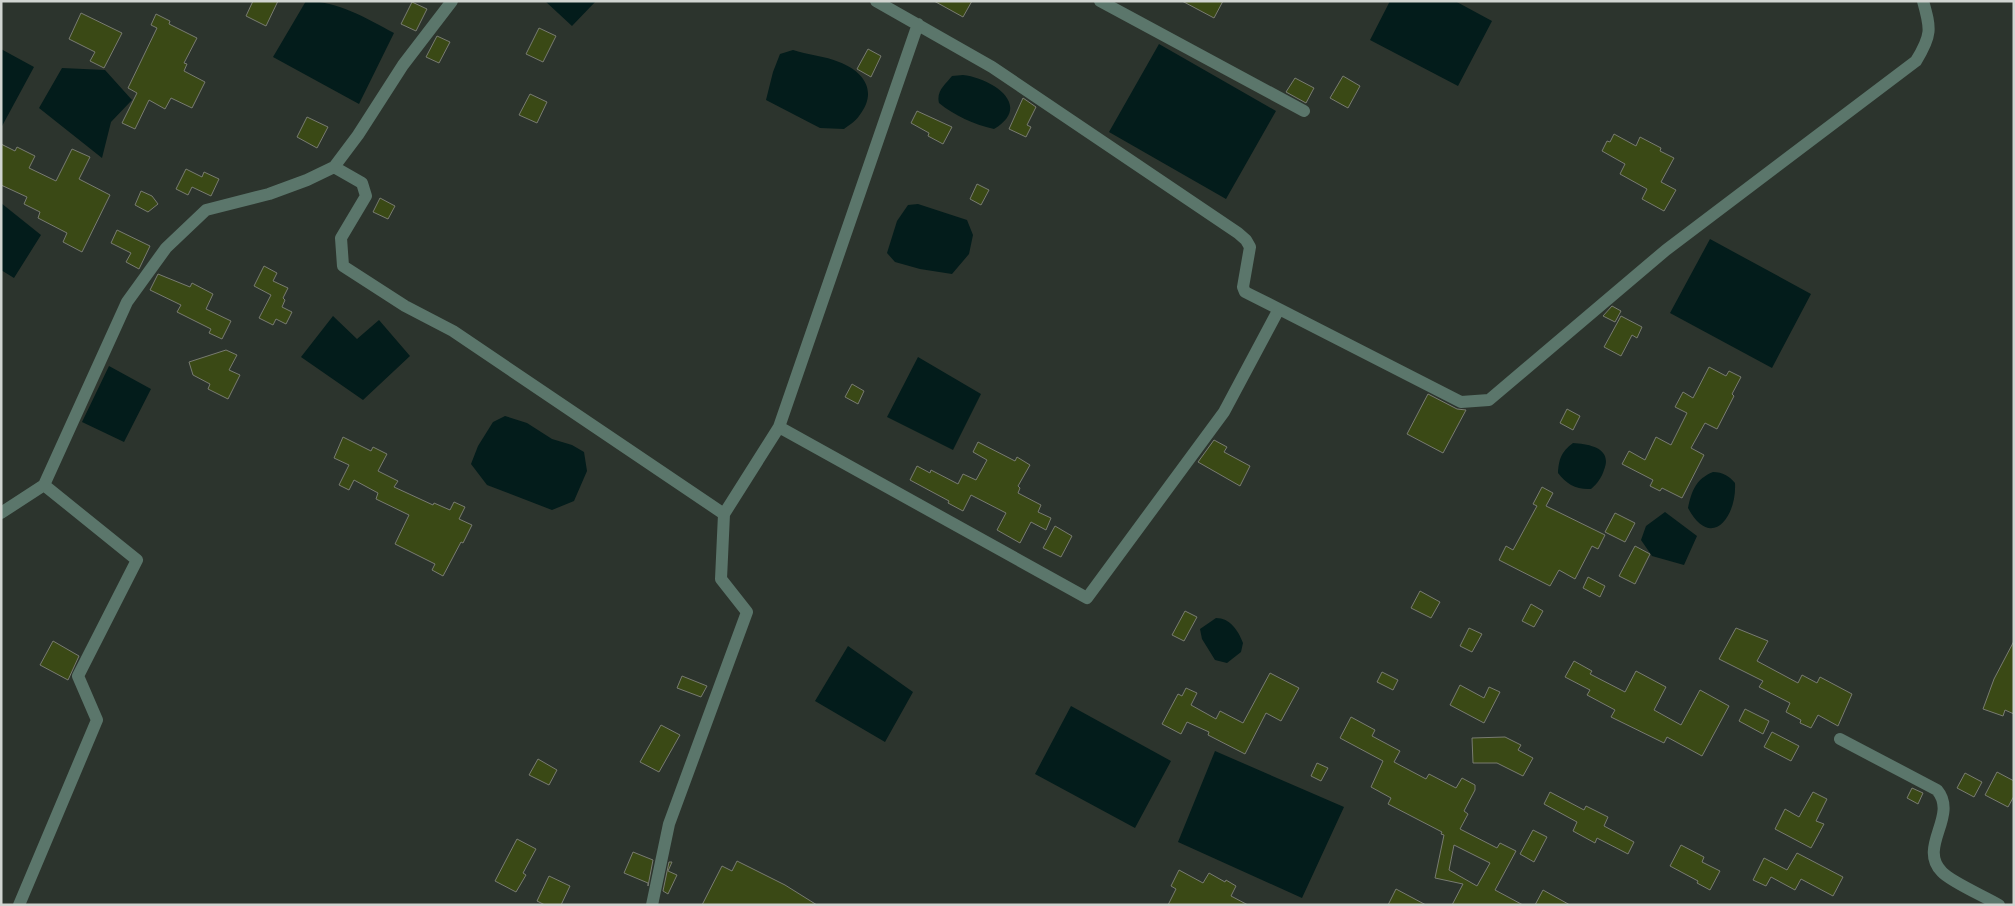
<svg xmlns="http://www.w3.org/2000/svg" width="2015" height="906" font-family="'Zilla Slab',serif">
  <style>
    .water { fill: #031c1b }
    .building { fill: #3a4915; stroke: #787b71; fill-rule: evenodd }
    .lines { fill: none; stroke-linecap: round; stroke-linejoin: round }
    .minor { stroke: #5b766b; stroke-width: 12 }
  </style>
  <rect width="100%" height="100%" fill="#2c342d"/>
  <path class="water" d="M 306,1 C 338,1 366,18 394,33 L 359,104 L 273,57 Z
    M 545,1 L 596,1 L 572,26 Z
    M 1390,1 L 1455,1 L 1492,21 L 1458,86 L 1370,40 Z
    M 1159,44 L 1276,111 L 1226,199 L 1109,132 Z
    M 1,49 L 34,67 L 1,128 Z
    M 793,50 C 809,55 825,56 839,62 C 865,72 878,92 859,116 C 856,121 849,125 844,129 L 820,128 L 766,100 L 773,72 L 780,54 Z
    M 62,68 L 105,70 L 132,100 L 111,122 L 102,158 L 39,108 Z
    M 963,75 C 991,78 1034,105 994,129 C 973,124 955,116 939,103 C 936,91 945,85 952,76 Z
    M 1,203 L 41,235 L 14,278 L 1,270 Z
    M 918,204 L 967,220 L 973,235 L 969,254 L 952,274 L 920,269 L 895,262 L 887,253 L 897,221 L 908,205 Z
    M 1710,239 L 1811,294 L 1772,368 L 1670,313 Z
    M 333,316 L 357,339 L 379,320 L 410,356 L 363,400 L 301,357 Z
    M 918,357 L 981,394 L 953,450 L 887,417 Z
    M 109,366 L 151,389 L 124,442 L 82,422 Z
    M 505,416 L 527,423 L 552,439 L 572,445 L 584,452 L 587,471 L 574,501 L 552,510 L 487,485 L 471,464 L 478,446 L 493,422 Z
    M 1573,443 C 1589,444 1613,448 1604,470 C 1602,477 1597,484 1591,489 C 1577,490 1566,484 1558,473 C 1559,459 1561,452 1573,443 Z
    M 1713,472 C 1723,472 1729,476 1735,483 C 1737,517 1711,551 1688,508 C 1692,490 1696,479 1713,472 Z
    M 1665,512 L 1697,536 L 1684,565 L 1652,556 L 1641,540 L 1646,526 Z
    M 1216,618 C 1230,618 1238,630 1243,643 L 1241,652 L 1227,663 L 1215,660 L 1202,639 L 1200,629 Z
    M 848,646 L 913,692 L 885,742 L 815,701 Z
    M 1071,706 L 1171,761 L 1135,828 L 1035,774 Z
    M 1215,751 L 1344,807 L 1302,898 L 1178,842 Z"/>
  <path class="building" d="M 253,1 L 278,1 L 266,26 L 246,16 Z
    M 934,1 L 972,1 L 963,17 Z
    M 1182,1 L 1223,1 L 1214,18 Z
    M 412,2 L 427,9 L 416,31 L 401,24 Z
    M 81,13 L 122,33 L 104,68 L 90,61 L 95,52 L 69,39 Z
    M 156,14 L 170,21 L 169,24 L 197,38 L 184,63 L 187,64 L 184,71 L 205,82 L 192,108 L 171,98 L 165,109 L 149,100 L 135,129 L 122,123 L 137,93 L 128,88 L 157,28 L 151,25 Z
    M 539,28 L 556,36 L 543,62 L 526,54 Z
    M 437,36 L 450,42 L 439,63 L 426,57 Z
    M 868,49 L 881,56 L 871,77 L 857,69 Z
    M 1343,76 L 1360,86 L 1348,108 L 1330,98 Z
    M 1295,78 L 1314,88 L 1306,103 L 1286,92 Z
    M 530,94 L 547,102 L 537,123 L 519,115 Z
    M 1023,98 L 1036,107 L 1027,125 L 1031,127 L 1026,137 L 1009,129 Z
    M 917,111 L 952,127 L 943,144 L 928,136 L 929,133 L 911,123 Z
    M 307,117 L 328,127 L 317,148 L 297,137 Z
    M 1614,134 L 1636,146 L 1640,137 L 1661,148 L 1660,151 L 1674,158 L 1661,182 L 1676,190 L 1664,211 L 1642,199 L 1647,189 L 1620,174 L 1625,164 L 1602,151 L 1607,141 L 1610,142 Z
    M 1,144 L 15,151 L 17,147 L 35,156 L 29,168 L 56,181 L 72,149 L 90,157 L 79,179 L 110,195 L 82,252 L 63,242 L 67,233 L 38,218 L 40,212 L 24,204 L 27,197 L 1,185 Z
    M 186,169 L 202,177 L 204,172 L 219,179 L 211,196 L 192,187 L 188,195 L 176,189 Z
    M 977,184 L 989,190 L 981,205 L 970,199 Z
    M 141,191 L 152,196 L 158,204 L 148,212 L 135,205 Z
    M 380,198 L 395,206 L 388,219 L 373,212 Z
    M 117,230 L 150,246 L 139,269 L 126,262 L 131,253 L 111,243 Z
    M 264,266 L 277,273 L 273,281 L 288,288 L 283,298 L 285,300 L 282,307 L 292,312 L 286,324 L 276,319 L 273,325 L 259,318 L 271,295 L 254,286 Z
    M 158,274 L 190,287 L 192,283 L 213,294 L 206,309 L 231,321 L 222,339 L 209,333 L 211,329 L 177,312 L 181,305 L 150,290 Z
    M 1612,306 L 1621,311 L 1615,322 L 1603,316 Z
    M 1621,316 L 1642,327 L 1637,338 L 1632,335 L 1621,356 L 1604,347 Z
    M 226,350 L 237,355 L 229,370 L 240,375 L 228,399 L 208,389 L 210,384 L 193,375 L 189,362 Z
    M 1709,367 L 1726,376 L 1729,371 L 1741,377 L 1732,394 L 1734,396 L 1717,429 L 1705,423 L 1691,448 L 1704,455 L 1682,498 L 1662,488 L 1660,491 L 1650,486 L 1653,480 L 1622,464 L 1629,451 L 1645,460 L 1656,437 L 1671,445 L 1687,413 L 1675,407 L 1683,392 L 1693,398 Z
    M 852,384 L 864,391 L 858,404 L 845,397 Z
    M 1428,394 L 1457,409 L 1466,410 L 1443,453 L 1407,434 Z
    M 1567,409 L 1580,416 L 1573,430 L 1560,423 Z
    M 343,437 L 371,451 L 373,447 L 387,454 L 378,471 L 398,481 L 394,487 L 433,505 L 434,503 L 450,510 L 454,502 L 465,507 L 459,519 L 472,525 L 463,543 L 461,542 L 443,576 L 432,570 L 435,564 L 395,544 L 409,515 L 376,499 L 378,493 L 354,480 L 349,490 L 339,485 L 349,465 L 334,458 Z
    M 1214,440 L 1227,447 L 1224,452 L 1250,466 L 1240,486 L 1198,462 Z
    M 978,442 L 1015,461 L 1017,457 L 1030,465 L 1018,486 L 1020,488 L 1018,493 L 1041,505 L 1038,512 L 1051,518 L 1046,530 L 1031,522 L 1020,543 L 997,530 L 1006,513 L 971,495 L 963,511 L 948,503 L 949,501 L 910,480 L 917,466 L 930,473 L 931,470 L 958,484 L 963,474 L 976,480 L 987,460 L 973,452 Z
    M 1542,487 L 1553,493 L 1546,506 L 1605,535 L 1598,549 L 1592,546 L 1575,579 L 1559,570 L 1550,586 L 1499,560 L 1506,546 L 1513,550 L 1537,506 L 1533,504 Z
    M 1615,513 L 1635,523 L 1625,542 L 1605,532 Z
    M 1055,526 L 1072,536 L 1061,557 L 1043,548 Z
    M 1635,546 L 1650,554 L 1635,584 L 1619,576 Z
    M 1588,577 L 1605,586 L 1600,597 L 1583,588 Z
    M 1420,591 L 1440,602 L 1431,618 L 1411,608 Z
    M 1531,604 L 1543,611 L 1534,627 L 1522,621 Z
    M 1185,611 L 1197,617 L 1184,641 L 1172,635 Z
    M 1469,628 L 1482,634 L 1472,652 L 1460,646 Z
    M 1736,628 L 1768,641 L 1757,661 L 1798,683 L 1802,675 L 1817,683 L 1820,677 L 1852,694 L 1838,726 L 1818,715 L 1811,728 L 1800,723 L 1801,720 L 1786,712 L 1790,703 L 1759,687 L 1763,681 L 1719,659 Z
    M 53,641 L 79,656 L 68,680 L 40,665 Z
    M 2014,641 L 2014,714 L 2005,710 L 2003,716 L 1983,709 L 1994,679 Z
    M 1574,661 L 1592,671 L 1590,674 L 1625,692 L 1636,671 L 1666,687 L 1654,710 L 1681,725 L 1700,690 L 1729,706 L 1702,756 L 1667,737 L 1664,743 L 1611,717 L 1615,710 L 1587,695 L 1590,690 L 1565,677 Z
    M 1382,672 L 1398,680 L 1393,690 L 1377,682 Z
    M 1270,673 L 1299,688 L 1281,721 L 1266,713 L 1245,754 L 1208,735 L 1209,732 L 1187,722 L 1181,734 L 1162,724 L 1178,694 L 1182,696 L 1186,688 L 1197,693 L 1191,705 L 1216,719 L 1220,711 L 1243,723 Z
    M 682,676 L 707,686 L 701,697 L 677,688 Z
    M 1460,685 L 1484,698 L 1489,687 L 1500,692 L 1484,723 L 1450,705 Z
    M 1745,709 L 1769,721 L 1763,734 L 1739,721 Z
    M 1351,717 L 1375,730 L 1372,736 L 1400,751 L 1394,762 L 1426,779 L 1429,774 L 1456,788 L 1462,778 L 1475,785 L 1475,790 L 1464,811 L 1468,814 L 1460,829 L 1497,848 L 1500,843 L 1516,851 L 1495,890 L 1523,905 L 1452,905 L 1463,884 L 1435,878 L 1444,835 L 1441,834 L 1442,832 L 1388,804 L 1391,798 L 1371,787 L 1383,761 L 1340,738 ZM 1454,845 L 1490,863 L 1477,886 L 1449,870 Z
    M 661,725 L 680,735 L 659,772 L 640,762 Z
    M 1772,732 L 1799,746 L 1791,761 L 1764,747 Z
    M 1505,737 L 1521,745 L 1518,750 L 1533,758 L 1523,776 L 1497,763 L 1473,763 L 1472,738 Z
    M 538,759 L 557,770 L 549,785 L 529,775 Z
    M 1317,763 L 1328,768 L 1321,781 L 1311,776 Z
    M 1997,772 L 2014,781 L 2014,796 L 2008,807 L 1985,795 Z
    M 1965,773 L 1982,782 L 1974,797 L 1957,788 Z
    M 1912,788 L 1923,793 L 1918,804 L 1907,798 Z
    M 1550,792 L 1584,810 L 1586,806 L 1608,817 L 1604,826 L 1634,842 L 1628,854 L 1597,838 L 1595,843 L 1573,831 L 1577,822 L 1544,804 Z
    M 1813,792 L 1827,799 L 1816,821 L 1824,824 L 1811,848 L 1775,829 L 1785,809 L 1799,817 Z
    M 1533,830 L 1547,837 L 1534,862 L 1520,854 Z
    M 517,839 L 536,849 L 523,873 L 526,875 L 516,892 L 495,881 Z
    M 1681,845 L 1704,857 L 1702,862 L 1720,871 L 1710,890 L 1697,883 L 1698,881 L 1670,866 Z
    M 633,852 L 653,860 L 648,886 L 648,883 L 624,873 Z
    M 1797,853 L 1843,877 L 1833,896 L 1801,879 L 1795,890 L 1771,877 L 1766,886 L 1753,880 L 1764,858 L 1787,870 Z
    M 737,861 L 785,885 L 817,905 L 702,905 L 722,866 L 732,871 Z
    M 669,862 L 672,862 L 668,871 L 677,875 L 668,894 L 663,891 Z
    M 1179,870 L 1203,883 L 1209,873 L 1225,882 L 1226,880 L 1236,886 L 1231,896 L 1248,905 L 1168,905 L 1176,889 L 1171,886 Z
    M 549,876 L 570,886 L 561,905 L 545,905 L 537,901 Z
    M 1396,889 L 1426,905 L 1388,905 Z
    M 1543,890 L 1570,905 L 1535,905 Z"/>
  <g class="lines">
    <path class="minor" d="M 1100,1 L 1304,111
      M 334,167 L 362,183 L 366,196 L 341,238 L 343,266 L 405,306 L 453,331 L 724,514 L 721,579 L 747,612 L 669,824 L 652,905
      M 1279,309 L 1461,402 L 1489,400 L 1666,250 L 1916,61 C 1932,35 1931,29 1923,1
      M 779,427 L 1087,598 L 1224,412 L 1279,309 L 1245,292 L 1243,287 L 1250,247 L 1246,240 L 1238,233 L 992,67 L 876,1
      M 1,513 L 44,485
      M 724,514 L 779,427 L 918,24
      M 1840,739 L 1937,790 C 1959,816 1917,847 1942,872 C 1951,882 1986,897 1999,905
      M 19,905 L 97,720 L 78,676 L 137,560 L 44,485 L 127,302 L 166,248 L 206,210 L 269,194 L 307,180 L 334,167 L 358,135 L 403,65 L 452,1"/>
  </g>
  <rect width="2015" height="906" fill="none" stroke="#d1d5d1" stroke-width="5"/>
</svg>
